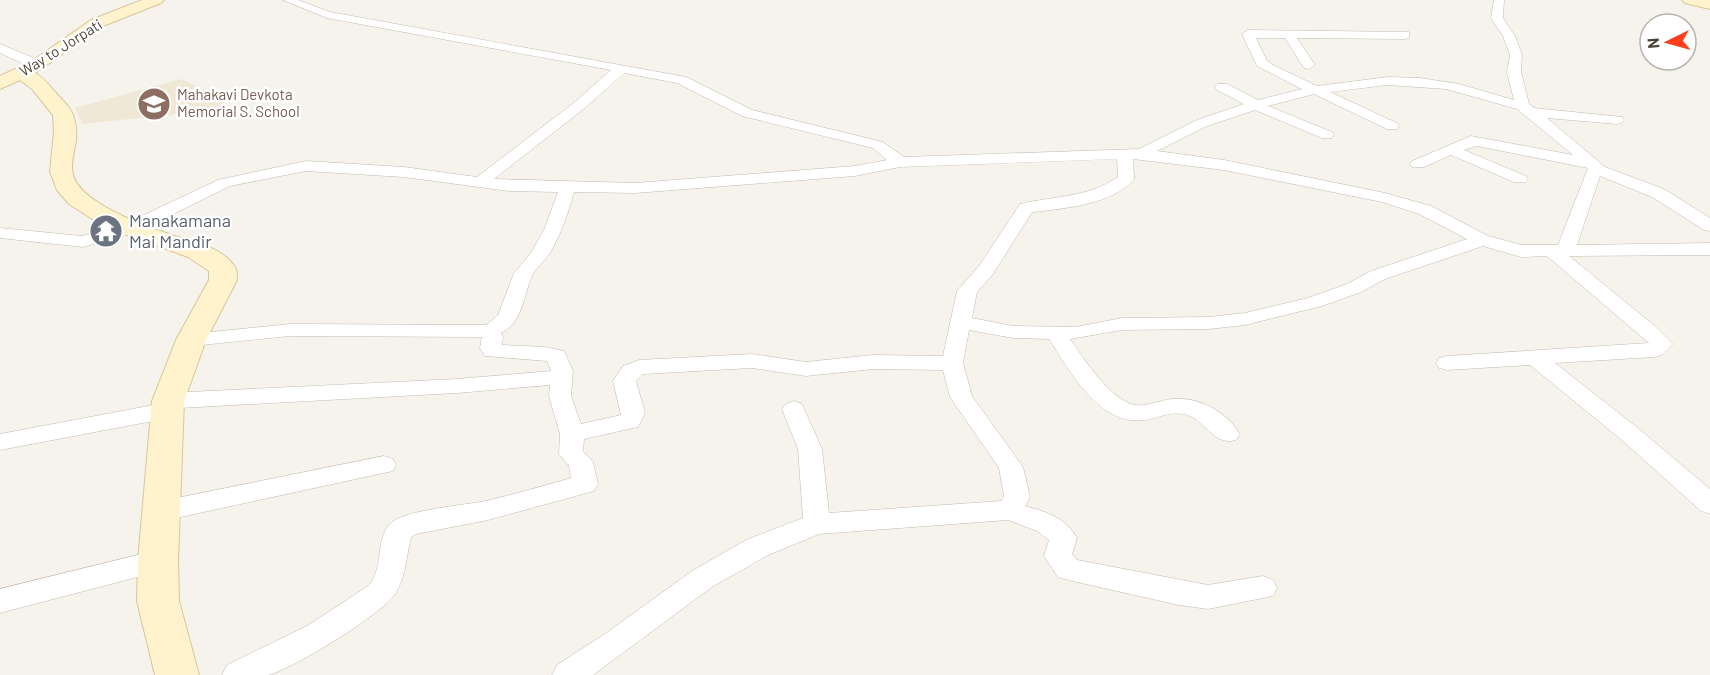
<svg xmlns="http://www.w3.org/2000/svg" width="1710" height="675" font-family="Barlow,sans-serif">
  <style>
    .education { fill: #efe8d6 }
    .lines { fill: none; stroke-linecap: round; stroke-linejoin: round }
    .street-casing { stroke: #c2bbae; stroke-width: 1 }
    .secondary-casing { stroke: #d6c79b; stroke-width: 2 }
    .street { fill: #fff; fill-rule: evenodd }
    .secondary { fill: #fff3cd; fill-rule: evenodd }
    .labels { text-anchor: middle; stroke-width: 5; stroke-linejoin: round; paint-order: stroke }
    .far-street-label { font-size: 15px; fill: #4b4439; stroke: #fff }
    .far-education-label { font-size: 15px; fill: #785e54; stroke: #fff; text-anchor: start }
    .worship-label { font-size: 18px; fill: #5b616d; stroke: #fff; text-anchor: start }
  </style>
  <rect width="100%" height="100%" fill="#f6f3ec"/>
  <path class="education" d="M 181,79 L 225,100 L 214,110 L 83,124 L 75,108 Z"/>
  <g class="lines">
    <defs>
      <path id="street" d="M 283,0 L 298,0 L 330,12 L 686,77 L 752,110 L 883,142 L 904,157 L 1139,149 L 1197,120 L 1244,104 L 1217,90 L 1215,87 L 1217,84 L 1227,84 L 1258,100 L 1302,89 L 1257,66 L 1242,34 L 1248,30 L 1409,32 L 1409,38 L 1405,39 L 1297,38 L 1315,65 L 1309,69 L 1304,68 L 1285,38 L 1256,38 L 1267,61 L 1273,65 L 1317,86 L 1388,77 L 1420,78 L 1459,84 L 1514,100 L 1507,72 L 1510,55 L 1503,36 L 1491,18 L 1494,0 L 1504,0 L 1503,18 L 1515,36 L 1522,55 L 1521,72 L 1529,104 L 1534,108 L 1622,117 L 1624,120 L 1622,123 L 1617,124 L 1547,118 L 1605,167 L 1664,189 L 1710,218 L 1710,231 L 1704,230 L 1652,197 L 1600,176 L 1577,245 L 1710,243 L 1710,255 L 1569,256 L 1655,326 L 1673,344 L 1662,355 L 1654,357 L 1555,363 L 1639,429 L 1710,489 L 1710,514 L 1701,511 L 1623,441 L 1530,365 L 1447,370 L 1439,368 L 1436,363 L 1439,358 L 1447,356 L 1649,343 L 1547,256 L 1521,257 L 1483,246 L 1385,279 L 1361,292 L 1322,306 L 1245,325 L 1209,329 L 1122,330 L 1070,339 C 1084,359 1110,400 1135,405 C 1147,407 1161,400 1172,399 C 1198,396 1227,412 1240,434 L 1236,440 C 1215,446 1207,424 1190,416 C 1175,409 1158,418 1144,420 C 1099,426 1069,370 1049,339 L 1013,338 L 969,330 L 963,363 L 972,396 L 1023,467 L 1030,497 L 1025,506 C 1046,512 1065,517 1077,538 L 1072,554 L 1077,560 L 1208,585 L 1263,576 L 1273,580 L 1277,588 L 1273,596 L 1208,609 L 1179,605 L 1068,580 L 1058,577 L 1044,556 L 1049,540 L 1037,531 L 1008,520 L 819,534 L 766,556 L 712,587 L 593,675 L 552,675 L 557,665 L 605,634 L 692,571 L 746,540 L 803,518 L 798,449 L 782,409 L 786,404 L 794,401 L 802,404 L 822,449 L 829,513 L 1001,501 L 1004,496 L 999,468 L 950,397 L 943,370 L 873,369 L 806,376 L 752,368 L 643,374 L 636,381 L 645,413 L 638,427 L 584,439 L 583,451 L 593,462 L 598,484 L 594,491 L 488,520 L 416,534 L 411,537 C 406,557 406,577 395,594 C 384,613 291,670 268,675 C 254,675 237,675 222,675 L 227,665 L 307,626 L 368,586 C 385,569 374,537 392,522 C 407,510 465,505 486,501 C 515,494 543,486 571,478 L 569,466 L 559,454 L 560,434 L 549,396 L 550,385 L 457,393 L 179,408 L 181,410 L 177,415 L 169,418 L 0,450 L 0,434 L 159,404 L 157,401 L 160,396 L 168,393 L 457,379 L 551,371 L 547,361 L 485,356 L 480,348 L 482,337 L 290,336 L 191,346 L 184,345 L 180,340 L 184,335 L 191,334 L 290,324 L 486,325 L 498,315 L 514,273 L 531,253 L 544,230 L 558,192 L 509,191 L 404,177 L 306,171 L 230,186 L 137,232 L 83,247 L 0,238 L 0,228 L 82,236 L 125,224 L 218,180 L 306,161 L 404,167 L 477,177 L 576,101 L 611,70 L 327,18 ZM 624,73 L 677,83 L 742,116 L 873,148 L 887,160 L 855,166 L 635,183 L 494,179 L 586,107 ZM 1388,85 L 1446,89 L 1517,109 L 1573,155 L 1471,136 L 1412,161 L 1410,164 L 1412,167 L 1424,167 L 1451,155 L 1514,182 L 1526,182 L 1528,179 L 1526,176 L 1464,150 L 1477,146 L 1588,168 L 1558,245 L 1522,245 L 1488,236 L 1431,206 L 1385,193 L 1224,160 L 1157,151 L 1207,126 L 1255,110 L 1322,138 L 1332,138 L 1334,135 L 1332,132 L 1268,106 L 1314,94 L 1387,129 L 1397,129 L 1399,126 L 1397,123 L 1330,92 ZM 1117,159 L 1118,177 C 1087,198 1054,196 1020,204 L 979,266 L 957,291 L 943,356 L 873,355 L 806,362 L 752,354 L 639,360 L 623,366 L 613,381 L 621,415 L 581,424 L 571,396 L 573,371 L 564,351 L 545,347 L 502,345 L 503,337 L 501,333 C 524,322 523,294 533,274 C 537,267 543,262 548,256 C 560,237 568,214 574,192 L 635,193 L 855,176 L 900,167 ZM 1133,159 L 1224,170 L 1382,202 L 1419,214 L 1467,239 L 1371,271 L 1347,284 L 1308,298 L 1245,313 L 1209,317 L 1122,318 L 1076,327 L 1013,326 L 972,318 L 977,292 L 993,274 L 1032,212 C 1062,209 1115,204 1134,179 Z
        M 0,44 L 43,62 L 44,65 L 38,69 L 33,68 L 0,53 Z
        M 384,456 L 393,459 L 396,465 L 393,471 L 162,521 L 153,518 L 149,511 L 153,504 L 162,501 Z
        M 158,550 L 168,553 L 172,561 L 168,569 L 0,613 L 0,589 Z"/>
      <path id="secondary" d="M 142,0 L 164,0 L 161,3 L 103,26 L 35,73 C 44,78 49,85 55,92 C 62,100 71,107 74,118 C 85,154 50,172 99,203 C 119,216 143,225 166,233 C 188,241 216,244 232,263 C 237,268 237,273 237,280 L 206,340 L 184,401 L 178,561 L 179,601 L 199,675 L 155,675 L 137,601 L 138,561 L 152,401 L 176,340 L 209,280 L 209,271 L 188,257 L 105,227 L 69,204 L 57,190 L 50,172 L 54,131 L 53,115 L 32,89 L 20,80 L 0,89 L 0,76 L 32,61 L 91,20 Z
        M 1682,0 L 1710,0 L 1710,9 L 1685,3 Z"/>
    </defs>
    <use href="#street" class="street-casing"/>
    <use href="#secondary" class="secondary-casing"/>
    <use href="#street" class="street"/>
    <use href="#secondary" class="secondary"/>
  </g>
  <defs>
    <symbol id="school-disc" viewBox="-11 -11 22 22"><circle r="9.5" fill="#8d6e63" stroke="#fff"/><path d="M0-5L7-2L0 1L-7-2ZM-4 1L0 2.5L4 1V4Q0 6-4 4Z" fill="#fff"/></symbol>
    <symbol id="temple-disc" viewBox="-11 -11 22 22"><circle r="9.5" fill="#6b7280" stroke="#fff"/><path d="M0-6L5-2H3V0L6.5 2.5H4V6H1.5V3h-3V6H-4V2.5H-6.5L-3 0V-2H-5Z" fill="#fff"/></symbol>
  </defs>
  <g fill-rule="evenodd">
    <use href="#school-disc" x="135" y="85" width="38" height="38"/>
    <use href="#temple-disc" x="87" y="212" width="38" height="38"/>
  </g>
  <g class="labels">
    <g class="far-street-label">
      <text transform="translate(61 48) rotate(-32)" y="5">Way to Jorpati</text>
    </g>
    <g class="far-education-label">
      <text x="177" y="100">Mahakavi Devkota<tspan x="177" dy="17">Memorial S. School</tspan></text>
    </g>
    <g class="worship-label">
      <text x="129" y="227">Manakamana<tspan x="129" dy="21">Mai Mandir</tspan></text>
    </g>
  </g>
  <g transform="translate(1668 42) rotate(265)"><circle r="28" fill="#ffffff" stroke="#b7b4b0" stroke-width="1.5"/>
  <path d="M0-4.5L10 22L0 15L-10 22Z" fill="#fc3f1d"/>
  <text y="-9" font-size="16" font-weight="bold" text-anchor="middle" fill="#4b4439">N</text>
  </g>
</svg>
